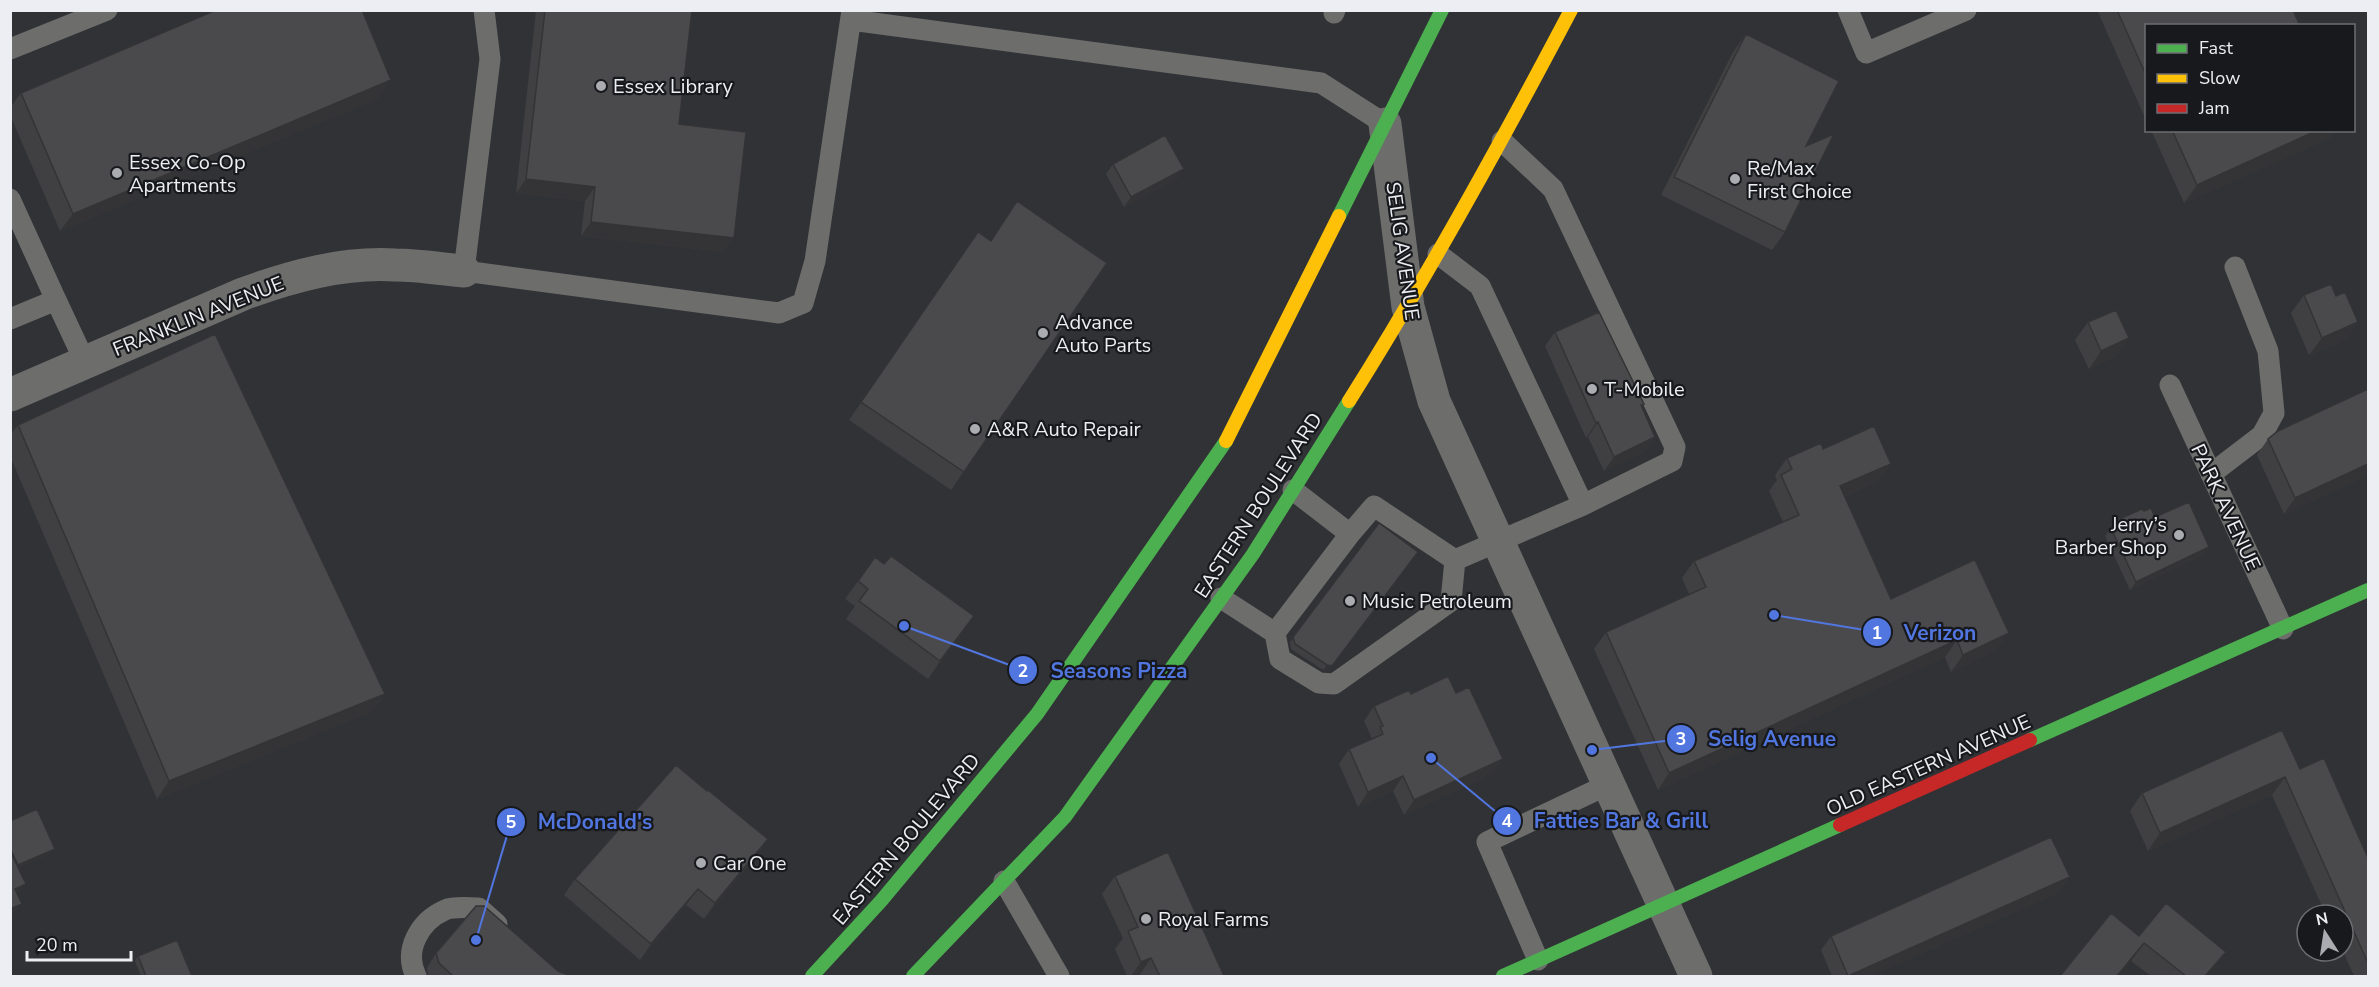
<svg xmlns="http://www.w3.org/2000/svg" width="2379" height="987" font-family="'Nunito Sans',sans-serif">
  <style>
    .lines { fill: none; stroke-linecap: round; stroke-linejoin: round }
    .lane { stroke: #6d6d6c; stroke-width: 21 }
    .street { stroke: #6d6d6c; stroke-width: 33 }
    .fast { stroke: #4caf50; stroke-width: 14 }
    .slow { stroke: #ffc107; stroke-width: 14 }
    .jam { stroke: #c62828; stroke-width: 14 }
    .wall { fill: #404042 }
    .shaded-wall { fill: #343436 }
    .building { fill: #4a4a4d; stroke: #343436; stroke-width: 1.5 }
    .poi-dot { fill: #abacb1; stroke: #18191c; stroke-width: 2 }
    .labels { text-anchor: middle; stroke-width: 4.5; stroke-linejoin: round; paint-order: stroke }
    .poi-label { font-size: 20px; fill: #edeef3; stroke: #18191c; text-anchor: start }
    .street-label { font-size: 20px; fill: #edeef3; stroke: #18191c }
    .leader { fill: none; stroke: #5176df; stroke-width: 2 }
    .callout-dot { fill: #5176df; stroke: #18191c; stroke-width: 2 }
    .mark-label { font-size: 18px; text-anchor: middle; font-weight: bold; fill: #fff }
    .callout-label { font-size: 21px; text-anchor: middle; font-weight: bold; fill: #5176df; stroke: #18191c; stroke-width: 4.5; stroke-linejoin: round; paint-order: stroke }
  </style>
  <rect width="100%" height="100%" fill="#313236"/>
  <g class="lines">
    <path class="lane" d="M 484,10 L 490,59 L 464,271 L 779,313 L 803,303 L 815,261 L 852,10
      M 1848,10 L 1866,53 L 1966,10
      M 1334,13 L 1335,10
      M 851,20 L 1321,83 L 1385,124
      M 10,49 L 107,10
      M 10,199 L 56,300
      M 1438,254 L 1480,286 L 1583,505 L 1672,461 L 1675,447 L 1553,189 L 1502,141
      M 10,319 L 56,300 L 85,362
      M 2170,385 L 2283,629
      M 2211,474 L 2262,435 L 2274,413 L 2268,351 L 2235,267
      M 1350,534 L 1374,506 L 1455,560 L 1583,505
      M 1221,598 L 1275,633 L 1350,534 L 1293,490
      M 1275,633 L 1280,659 L 1319,683 L 1334,684 L 1451,601 L 1455,560
      M 1004,881 L 1059,976
      M 1538,960 L 1487,842 L 1607,785
      M 416,976 C 403,950 420,921 445,910 C 454,906 469,908 479,908 L 497,924"/>
    <path class="street" d="M 1385,124 L 1408,307 L 1434,401 L 1696,976
      M 10,395 L 243,294 C 292,276 343,262 395,265 C 418,265 441,269 464,271"/>
    <path class="fast" d="M 1339,216 L 1442,10
      M 2030,740 L 2368,590
      M 812,976 L 881,901 L 1037,714 L 1226,441
      M 913,976 L 1065,817 L 1253,554 L 1349,401
      M 1503,976 L 1840,825"/>
    <path class="slow" d="M 1349,401 C 1429,274 1501,143 1571,10
      M 1226,441 L 1339,216"/>
    <path class="jam" d="M 1840,825 L 2030,740"/>
  </g>
  <path class="wall" d="M 536,10 L 692,10 L 679,124 L 724,252 L 581,236 L 585,201 L 516,193 Z
    M 2097,10 L 2293,10 L 2146,26 L 2146,120 Z
    M 1746,34 L 1785,232 L 1772,250 L 1661,195 L 1733,52 Z
    M 21,93 L 379,98 L 60,231 L 10,115 L 10,108 Z
    M 2151,130 L 2335,130 L 2330,138 L 2184,203 Z
    M 1113,164 L 1177,179 L 1124,207 L 1106,174 Z
    M 978,232 L 991,241 L 1107,263 L 951,490 L 849,420 Z
    M 2304,295 L 2336,296 L 2358,322 L 2346,340 L 2309,355 L 2291,313 Z
    M 2088,322 L 2129,338 L 2116,356 L 2089,369 L 2075,340 Z
    M 1555,332 L 1644,404 L 1641,407 L 1655,437 L 1645,452 L 1604,471 L 1588,437 L 1586,438 L 1545,346 Z
    M 18,425 L 385,694 L 373,711 L 157,799 L 10,456 L 10,435 Z
    M 2268,439 L 2368,475 L 2284,514 L 2257,455 Z
    M 1823,449 L 1879,481 L 1845,496 L 1891,599 L 1997,650 L 1951,672 L 1945,657 L 1658,790 L 1594,649 L 1606,632 L 1689,594 L 1682,578 L 1694,561 L 1783,522 L 1769,491 L 1777,480 L 1775,475 L 1787,458 Z
    M 2144,511 L 2209,547 L 2203,555 L 2130,590 L 2105,536 L 2117,520 Z
    M 1379,523 L 1329,671 L 1323,670 L 1291,649 L 1290,642 Z
    M 858,581 L 962,634 L 928,679 L 846,619 L 855,606 L 845,599 Z
    M 1411,694 L 1492,774 L 1404,815 L 1393,791 L 1358,807 L 1339,764 L 1349,749 L 1372,739 L 1364,721 L 1374,706 Z
    M 2300,769 L 2368,858 L 2368,976 L 2354,976 L 2343,951 L 2343,915 L 2326,915 L 2272,795 L 2148,851 L 2130,811 L 2142,793 Z
    M 707,791 L 768,839 L 757,855 L 704,919 L 686,905 L 640,960 L 564,895 L 575,879 Z
    M 1115,876 L 1223,976 L 1127,976 L 1115,949 L 1123,938 L 1102,894 Z
    M 2060,892 L 1870,976 L 1832,976 L 1821,950 L 1831,936 Z
    M 2139,936 L 2226,952 L 2207,976 L 2151,976 L 2131,961 Z
    M 436,953 L 558,971 L 569,976 L 428,976 L 427,968 Z
    M 138,956 L 192,976 L 141,976 L 135,961 Z"/>
  <path class="shaded-wall" d="M 391,80 L 379,98 L 60,231 L 73,214 Z
    M 2318,130 L 2335,130 L 2330,138 L 2184,203 L 2197,185 Z
    M 1184,169 L 1177,179 L 1124,207 L 1131,197 Z
    M 526,179 L 595,187 L 585,201 L 516,193 Z
    M 591,222 L 734,238 L 724,252 L 581,236 Z
    M 2358,322 L 2346,340 L 2309,355 L 2322,338 Z
    M 2129,338 L 2116,356 L 2089,369 L 2101,351 Z
    M 1598,422 L 1588,437 L 1586,438 L 1596,423 Z
    M 1655,437 L 1645,452 L 1604,471 L 1614,457 Z
    M 1891,464 L 1879,481 L 1828,503 L 1840,486 Z
    M 2368,464 L 2368,475 L 2284,514 L 2295,498 Z
    M 2209,547 L 2203,555 L 2130,590 L 2136,582 Z
    M 1418,552 L 1329,671 L 1323,670 L 1327,665 Z
    M 974,616 L 962,634 L 928,679 L 940,661 Z
    M 2009,633 L 1997,650 L 1951,672 L 1963,655 Z
    M 1957,640 L 1945,657 L 1658,790 L 1669,773 Z
    M 385,694 L 373,711 L 157,799 L 169,781 Z
    M 1503,759 L 1492,774 L 1404,815 L 1414,800 Z
    M 1403,776 L 1393,791 L 1358,807 L 1368,792 Z
    M 2285,777 L 2272,795 L 2148,851 L 2160,833 Z
    M 768,839 L 757,855 L 704,919 L 715,903 Z
    M 55,849 L 51,854 L 15,870 L 18,865 Z
    M 2070,877 L 2060,892 L 1870,976 L 1848,976 Z
    M 26,884 L 19,894 L 10,898 L 15,889 Z
    M 698,889 L 686,905 L 640,960 L 651,944 Z
    M 22,904 L 15,913 L 10,916 L 10,909 Z
    M 2144,943 L 2131,961 L 2119,976 L 2117,976 Z
    M 2226,952 L 2213,970 L 2207,976 L 2205,976 Z
    M 1151,958 L 1139,976 L 1131,976 L 1141,962 Z"/>
  <path class="building" d="M 216,10 L 362,10 L 391,80 L 73,214 L 21,93 Z
    M 545,10 L 692,10 L 679,124 L 746,132 L 734,238 L 591,222 L 595,187 L 526,179 Z
    M 2117,10 L 2293,10 L 2300,26 L 2146,26 L 2146,75 Z
    M 1746,34 L 1839,81 L 1806,146 L 1834,134 L 1785,232 L 1674,177 Z
    M 2172,130 L 2318,130 L 2197,185 Z
    M 1165,135 L 1184,169 L 1131,197 L 1113,164 Z
    M 1017,201 L 1107,263 L 964,472 L 861,402 L 978,232 L 991,241 Z
    M 2331,284 L 2336,296 L 2345,292 L 2358,322 L 2322,338 L 2304,295 Z
    M 2116,310 L 2129,338 L 2101,351 L 2088,322 Z
    M 1599,312 L 1644,404 L 1641,405 L 1655,437 L 1614,457 L 1598,422 L 1596,423 L 1555,332 Z
    M 215,334 L 385,694 L 169,781 L 18,425 Z
    M 2368,389 L 2368,464 L 2295,498 L 2268,439 L 2278,431 Z
    M 1874,426 L 1891,464 L 1840,486 L 1891,599 L 1974,560 L 1976,562 L 2009,633 L 1963,655 L 1957,640 L 1669,773 L 1606,632 L 1706,587 L 1694,561 L 1799,515 L 1781,475 L 1792,469 L 1787,458 L 1821,443 L 1823,449 Z
    M 2189,502 L 2209,547 L 2136,582 L 2111,528 L 2119,524 L 2117,520 L 2142,509 L 2144,511 L 2151,508 L 2155,517 Z
    M 1379,523 L 1418,552 L 1332,666 L 1327,665 L 1295,644 L 1293,637 Z
    M 891,556 L 974,616 L 940,661 L 859,601 L 868,589 L 858,581 L 875,557 L 884,564 Z
    M 1448,676 L 1456,693 L 1469,687 L 1503,759 L 1414,800 L 1403,776 L 1368,792 L 1349,749 L 1383,734 L 1380,727 L 1383,726 L 1374,706 L 1409,690 L 1411,694 Z
    M 2282,730 L 2300,769 L 2324,758 L 2368,858 L 2368,963 L 2285,777 L 2160,833 L 2142,793 Z
    M 676,765 L 707,791 L 708,790 L 768,839 L 715,903 L 698,889 L 651,944 L 575,879 Z
    M 37,809 L 55,849 L 18,865 L 10,848 L 10,821 Z
    M 2051,837 L 2070,877 L 1848,976 L 1831,936 Z
    M 10,851 L 26,884 L 15,889 L 22,904 L 10,909 Z
    M 1168,852 L 1224,976 L 1160,976 L 1151,958 L 1141,962 L 1128,931 L 1138,927 L 1115,876 Z
    M 2166,903 L 2226,952 L 2205,976 L 2186,976 L 2144,943 L 2117,976 L 2060,976 L 2111,913 L 2139,936 Z
    M 476,906 L 484,906 L 558,971 L 566,974 L 569,976 L 453,976 L 439,963 L 436,953 Z
    M 177,940 L 192,976 L 146,976 L 138,956 Z"/>
  <g class="poi-dot">
    <circle cx="601" cy="86" r="6"/>
    <circle cx="117" cy="173" r="6"/>
    <circle cx="1735" cy="179" r="6"/>
    <circle cx="1043" cy="333" r="6"/>
    <circle cx="1592" cy="389" r="6"/>
    <circle cx="975" cy="429" r="6"/>
    <circle cx="2179" cy="535" r="6"/>
    <circle cx="1350" cy="601" r="6"/>
    <circle cx="701" cy="863" r="6"/>
    <circle cx="1146" cy="919" r="6"/>
  </g>
  <g class="labels">
    <g class="poi-label">
      <text x="613" y="93">Essex Library</text>
      <text x="129" y="169">Essex Co-Op<tspan x="129" dy="23">Apartments</tspan></text>
      <text x="1747" y="175">Re/Max<tspan x="1747" dy="23">First Choice</tspan></text>
      <text x="1055" y="329">Advance<tspan x="1055" dy="23">Auto Parts</tspan></text>
      <text x="1604" y="396">T-Mobile</text>
      <text x="987" y="436">A&amp;R Auto Repair</text>
      <text x="2167" y="531" text-anchor="end">Jerry’s<tspan x="2167" dy="23">Barber Shop</tspan></text>
      <text x="1362" y="608">Music Petroleum</text>
      <text x="713" y="870">Car One</text>
      <text x="1158" y="926">Royal Farms</text>
    </g>
    <g class="street-label">
      <text transform="translate(1403 251) rotate(82)" y="7">SELIG AVENUE</text>
      <text transform="translate(198 316) rotate(-22)" y="7">FRANKLIN AVENUE</text>
      <text transform="translate(1258 505) rotate(-57)" y="7">EASTERN BOULEVARD</text>
      <text transform="translate(2226 507) rotate(65)" y="7">PARK AVENUE</text>
      <text transform="translate(1928 765) rotate(-24)" y="7">OLD EASTERN AVENUE</text>
      <text transform="translate(906 839) rotate(-50)" y="7">EASTERN BOULEVARD</text>
    </g>
  </g>
  <path class="leader" d="M1774 615L1877 632M904 626L1023 670M1592 750L1681 739M1431 758L1507 821M476 940L511 822"/>
  <g class="callout-dot">
    <circle cx="1774" cy="615" r="6"/>
    <circle cx="904" cy="626" r="6"/>
    <circle cx="1592" cy="750" r="6"/>
    <circle cx="1431" cy="758" r="6"/>
    <circle cx="476" cy="940" r="6"/>
    <circle cx="1877" cy="632" r="15"/>
    <circle cx="1023" cy="670" r="15"/>
    <circle cx="1681" cy="739" r="15"/>
    <circle cx="1507" cy="821" r="15"/>
    <circle cx="511" cy="822" r="15"/>
  </g>
  <g class="mark-label">
    <text x="1877" y="639">1</text>
    <text x="1023" y="677">2</text>
    <text x="1681" y="745">3</text>
    <text x="1507" y="827">4</text>
    <text x="511" y="828">5</text>
  </g>
  <g class="callout-label">
    <text x="1940" y="640">Verizon</text>
    <text x="1119" y="678">Seasons Pizza</text>
    <text x="1772" y="746">Selig Avenue</text>
    <text x="1621" y="828">Fatties Bar &amp; Grill</text>
    <text x="595" y="829">McDonald's</text>
  </g>
  <rect width="2379" height="987" fill="none" stroke="#edeef3" stroke-width="24"/>
  <rect x="2145" y="24" width="210" height="108" fill="#18191c" stroke="#6d6e72" stroke-width="1.5"/>
  <rect x="2157" y="44" width="30" height="9" fill="#4caf50" stroke="#6d6e72" stroke-width="1.5"/>
  <text x="2199" y="54" font-size="18" fill="#edeef3">Fast</text>
  <rect x="2157" y="74" width="30" height="9" fill="#ffc107" stroke="#6d6e72" stroke-width="1.5"/>
  <text x="2199" y="84" font-size="18" fill="#edeef3">Slow</text>
  <rect x="2157" y="104" width="30" height="9" fill="#c62828" stroke="#6d6e72" stroke-width="1.5"/>
  <text x="2199" y="114" font-size="18" fill="#edeef3">Jam</text>
  <g transform="translate(2325 933) rotate(348)"><circle r="28" fill="#18191c" stroke="#6d6e72" stroke-width="1.5"/>
  <path d="M0-4.5L10 22L0 15L-10 22Z" fill="#abacb1"/>
  <text y="-9" font-size="16" font-weight="bold" text-anchor="middle" fill="#edeef3">N</text>
  </g>
  <path d="M27 951v9h104v-9" fill="none" stroke="#edeef3" stroke-width="3"/>
  <text x="36" y="951" font-size="18" fill="#edeef3" stroke="#18191c" stroke-width="4.5" paint-order="stroke">20 m</text>
</svg>
